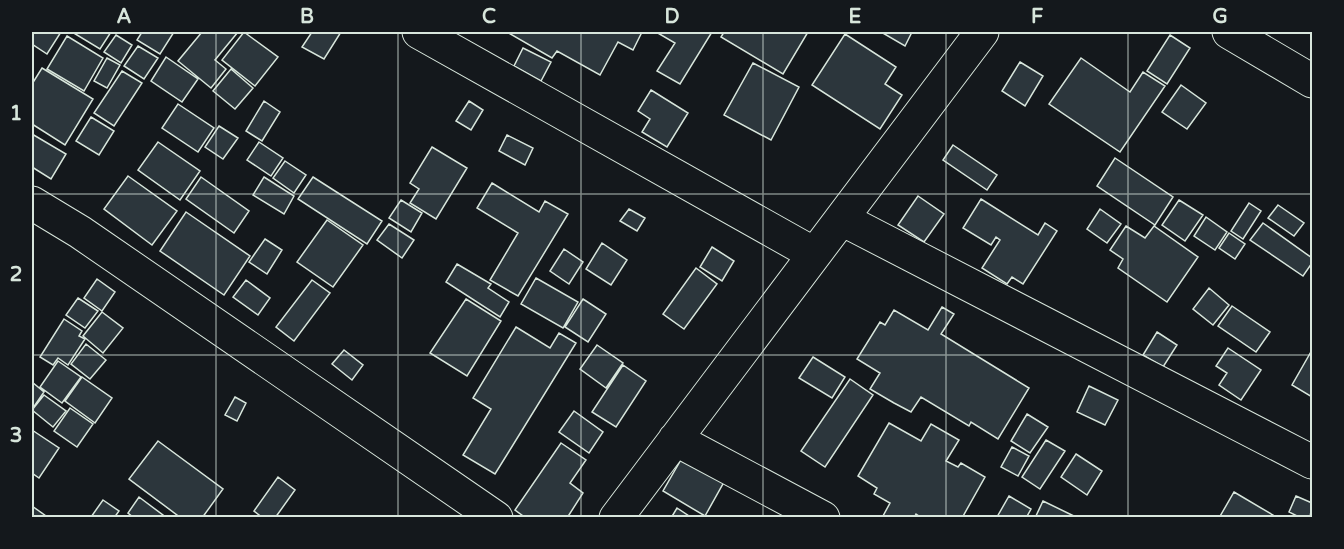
<svg xmlns="http://www.w3.org/2000/svg" width="1344" height="549" font-family="'Varela Round',sans-serif">
  <style>
    .building { fill: #2c363c; stroke: #d8e6dc; stroke-width: 1.5 }
    .lines { fill: none; stroke-linecap: round; stroke-linejoin: round }
    .minor-casing { stroke: #d8e6dc; stroke-width: 35 }
    .minor { stroke: #14181c; stroke-width: 33 }
    .grid { fill: none; stroke: #d8e6dc; stroke-width: 1.5; stroke-opacity: 0.55 }
    .neatline { fill: none; stroke: #d8e6dc; stroke-width: 2 }
    .grid-label { font-size: 20px; text-anchor: middle; font-weight: bold; fill: #d8e6dc }
  </style>
  <rect width="100%" height="100%" fill="#14181c"/>
  <path class="building" d="M 32,32 L 61,32 L 47,54 L 32,44 Z
    M 72,32 L 111,32 L 100,49 Z
    M 142,32 L 174,32 L 160,54 L 137,40 Z
    M 202,32 L 238,32 L 215,60 L 226,69 L 211,88 L 178,61 Z
    M 244,32 L 278,57 L 255,86 L 222,60 Z
    M 312,32 L 341,32 L 324,59 L 302,47 Z
    M 507,32 L 642,32 L 633,50 L 618,42 L 600,75 L 557,51 L 552,58 Z
    M 656,32 L 712,32 L 680,84 L 657,71 L 675,43 Z
    M 724,32 L 808,32 L 783,74 L 721,37 Z
    M 881,32 L 912,32 L 905,46 Z
    M 845,34 L 896,67 L 885,84 L 902,95 L 880,129 L 812,85 Z
    M 116,35 L 132,45 L 121,63 L 104,52 Z
    M 1170,35 L 1190,48 L 1167,84 L 1147,71 Z
    M 67,36 L 103,58 L 84,91 L 47,69 Z
    M 138,46 L 158,58 L 144,79 L 124,66 Z
    M 523,48 L 551,62 L 541,81 L 514,66 Z
    M 166,57 L 198,79 L 182,102 L 151,81 Z
    M 107,58 L 120,65 L 107,88 L 94,81 Z
    M 1081,58 L 1130,92 L 1143,72 L 1165,86 L 1120,152 L 1049,104 Z
    M 1020,62 L 1043,76 L 1025,106 L 1002,91 Z
    M 753,63 L 799,87 L 771,140 L 724,115 Z
    M 42,68 L 93,99 L 65,145 L 32,124 L 32,84 Z
    M 231,69 L 253,88 L 235,109 L 213,91 Z
    M 122,71 L 142,83 L 114,126 L 94,113 Z
    M 1181,85 L 1206,103 L 1187,129 L 1162,112 Z
    M 651,90 L 688,113 L 667,147 L 642,132 L 650,119 L 638,111 Z
    M 264,101 L 280,112 L 262,141 L 246,131 Z
    M 469,101 L 483,110 L 471,130 L 456,121 Z
    M 178,104 L 214,128 L 198,152 L 162,128 Z
    M 91,117 L 114,131 L 99,155 L 76,141 Z
    M 219,126 L 238,138 L 223,159 L 205,147 Z
    M 32,134 L 66,154 L 51,179 L 32,167 Z
    M 507,135 L 533,148 L 525,165 L 499,151 Z
    M 158,142 L 200,171 L 180,200 L 138,170 Z
    M 259,142 L 283,158 L 271,176 L 247,160 Z
    M 953,145 L 997,175 L 987,190 L 943,160 Z
    M 432,147 L 467,168 L 436,219 L 410,203 L 419,189 L 410,183 Z
    M 1115,158 L 1173,197 L 1155,225 L 1097,186 Z
    M 285,161 L 306,175 L 294,193 L 273,178 Z
    M 128,176 L 177,211 L 152,245 L 104,209 Z
    M 201,177 L 249,211 L 234,233 L 186,199 Z
    M 264,177 L 294,196 L 284,214 L 253,195 Z
    M 313,177 L 382,221 L 367,244 L 298,199 Z
    M 492,183 L 539,212 L 545,201 L 568,214 L 518,296 L 490,280 L 518,233 L 477,208 Z
    M 918,196 L 944,214 L 924,242 L 898,225 Z
    M 981,199 L 1038,235 L 1045,223 L 1057,231 L 1023,284 L 1012,277 L 1007,284 L 982,268 L 1000,240 L 996,237 L 991,245 L 963,228 Z
    M 401,200 L 422,213 L 411,232 L 389,218 Z
    M 1179,200 L 1203,215 L 1185,241 L 1162,225 Z
    M 1249,203 L 1261,211 L 1243,239 L 1231,231 Z
    M 1278,205 L 1304,223 L 1294,236 L 1268,218 Z
    M 629,209 L 645,218 L 637,231 L 620,221 Z
    M 1100,209 L 1121,224 L 1107,243 L 1087,229 Z
    M 186,212 L 250,256 L 224,295 L 160,251 Z
    M 1206,217 L 1227,232 L 1215,250 L 1194,236 Z
    M 327,220 L 363,245 L 333,287 L 297,262 Z
    M 1263,223 L 1312,258 L 1312,263 L 1303,276 L 1250,240 Z
    M 389,224 L 414,240 L 402,258 L 377,240 Z
    M 1126,226 L 1145,238 L 1154,226 L 1198,257 L 1167,302 L 1118,268 L 1123,259 L 1110,250 Z
    M 1229,233 L 1245,244 L 1235,259 L 1219,248 Z
    M 265,239 L 282,250 L 267,274 L 249,262 Z
    M 602,243 L 627,260 L 611,285 L 586,269 Z
    M 712,247 L 734,261 L 722,281 L 700,267 Z
    M 564,249 L 583,262 L 569,284 L 550,271 Z
    M 457,264 L 491,284 L 488,288 L 509,302 L 500,317 L 446,282 Z
    M 696,268 L 717,284 L 684,329 L 663,314 Z
    M 536,278 L 578,302 L 563,328 L 521,304 Z
    M 97,279 L 115,292 L 102,311 L 84,298 Z
    M 246,280 L 270,298 L 258,315 L 233,297 Z
    M 312,280 L 330,293 L 294,341 L 276,327 Z
    M 1209,288 L 1229,305 L 1213,325 L 1193,309 Z
    M 78,298 L 98,311 L 85,328 L 66,315 Z
    M 466,299 L 501,321 L 467,376 L 430,353 Z
    M 583,299 L 606,314 L 588,342 L 565,327 Z
    M 1232,306 L 1270,332 L 1256,352 L 1218,326 Z
    M 942,307 L 954,314 L 941,334 L 1029,388 L 998,439 L 971,422 L 969,426 L 921,397 L 911,412 L 894,403 L 870,389 L 880,373 L 857,359 L 880,322 L 885,325 L 894,310 L 928,330 Z
    M 102,312 L 123,328 L 103,353 L 83,336 Z
    M 64,319 L 82,331 L 79,336 L 85,339 L 68,365 L 58,358 L 53,365 L 40,357 Z
    M 516,327 L 550,348 L 559,333 L 576,343 L 495,474 L 463,455 L 491,409 L 473,398 Z
    M 1157,332 L 1177,345 L 1163,367 L 1143,355 Z
    M 86,344 L 106,360 L 90,379 L 71,364 Z
    M 597,345 L 623,363 L 606,388 L 580,369 Z
    M 1228,348 L 1261,370 L 1241,400 L 1219,385 L 1227,373 L 1216,366 Z
    M 344,350 L 363,365 L 352,380 L 332,364 Z
    M 1312,350 L 1312,397 L 1292,385 Z
    M 813,357 L 845,377 L 832,398 L 799,378 Z
    M 58,361 L 81,377 L 62,403 L 40,387 Z
    M 623,365 L 646,381 L 616,427 L 592,412 Z
    M 82,377 L 112,398 L 95,423 L 65,401 Z
    M 850,379 L 873,395 L 825,467 L 801,451 Z
    M 32,382 L 44,392 L 33,408 L 32,407 Z
    M 1089,386 L 1118,400 L 1105,425 L 1077,412 Z
    M 44,395 L 66,411 L 53,427 L 32,410 Z
    M 235,397 L 246,403 L 237,421 L 225,415 Z
    M 70,408 L 93,424 L 77,447 L 54,431 Z
    M 574,411 L 603,432 L 589,453 L 559,432 Z
    M 1027,414 L 1048,427 L 1030,453 L 1011,441 Z
    M 889,423 L 921,441 L 931,424 L 959,440 L 946,461 L 958,467 L 961,463 L 985,477 L 962,518 L 922,518 L 916,514 L 914,518 L 886,518 L 883,516 L 890,503 L 874,494 L 877,488 L 858,476 Z
    M 32,430 L 59,448 L 39,478 L 32,473 Z
    M 1046,440 L 1065,451 L 1040,489 L 1022,477 Z
    M 158,441 L 223,489 L 202,518 L 181,518 L 129,479 Z
    M 561,443 L 586,460 L 570,483 L 583,493 L 567,518 L 526,518 L 515,510 Z
    M 1012,447 L 1029,456 L 1018,476 L 1001,467 Z
    M 1076,454 L 1102,471 L 1087,495 L 1061,477 Z
    M 682,458 L 724,482 L 705,516 L 663,491 Z
    M 278,477 L 295,490 L 275,518 L 263,518 L 254,511 Z
    M 1234,492 L 1278,518 L 1219,518 Z
    M 1009,496 L 1031,509 L 1026,518 L 997,517 Z
    M 1296,496 L 1312,503 L 1310,518 L 1301,518 L 1289,512 Z
    M 139,497 L 167,518 L 134,518 L 128,513 Z
    M 103,500 L 119,511 L 114,518 L 91,517 Z
    M 1043,501 L 1078,518 L 1035,518 Z
    M 32,506 L 46,516 L 45,518 L 32,518 Z
    M 677,508 L 692,518 L 671,518 Z"/>
  <g class="lines">
    <defs>
      <path id="minor" d="M 419,32 L 814,254
        M 1229,32 L 1312,81
        M 32,203 L 80,232 L 496,518
        M 842,219 L 1312,462
        M 675,439 L 823,518
        M 616,518 L 982,32"/>
    </defs>
    <use href="#minor" class="minor-casing"/>
    <use href="#minor" class="minor"/>
  </g>
  <path class="grid" d="M 216,32 L 216,518M 398,32 L 398,518M 581,32 L 581,518M 763,32 L 763,518M 946,32 L 946,518M 1128,32 L 1128,518M 32,194 L 1312,194M 32,355 L 1312,355"/>
  <rect width="1344" height="549" fill="none" stroke="#14181c" stroke-width="66"/>
  <rect x="33" y="33" width="1278" height="483" class="neatline"/>
  <g class="grid-label">
    <text x="124" y="23">A</text>
    <text x="307" y="23">B</text>
    <text x="489" y="23">C</text>
    <text x="672" y="23">D</text>
    <text x="855" y="23">E</text>
    <text x="1037" y="23">F</text>
    <text x="1220" y="23">G</text>
    <text x="16" y="120">1</text>
    <text x="16" y="281">2</text>
    <text x="16" y="442">3</text>
  </g>
</svg>
